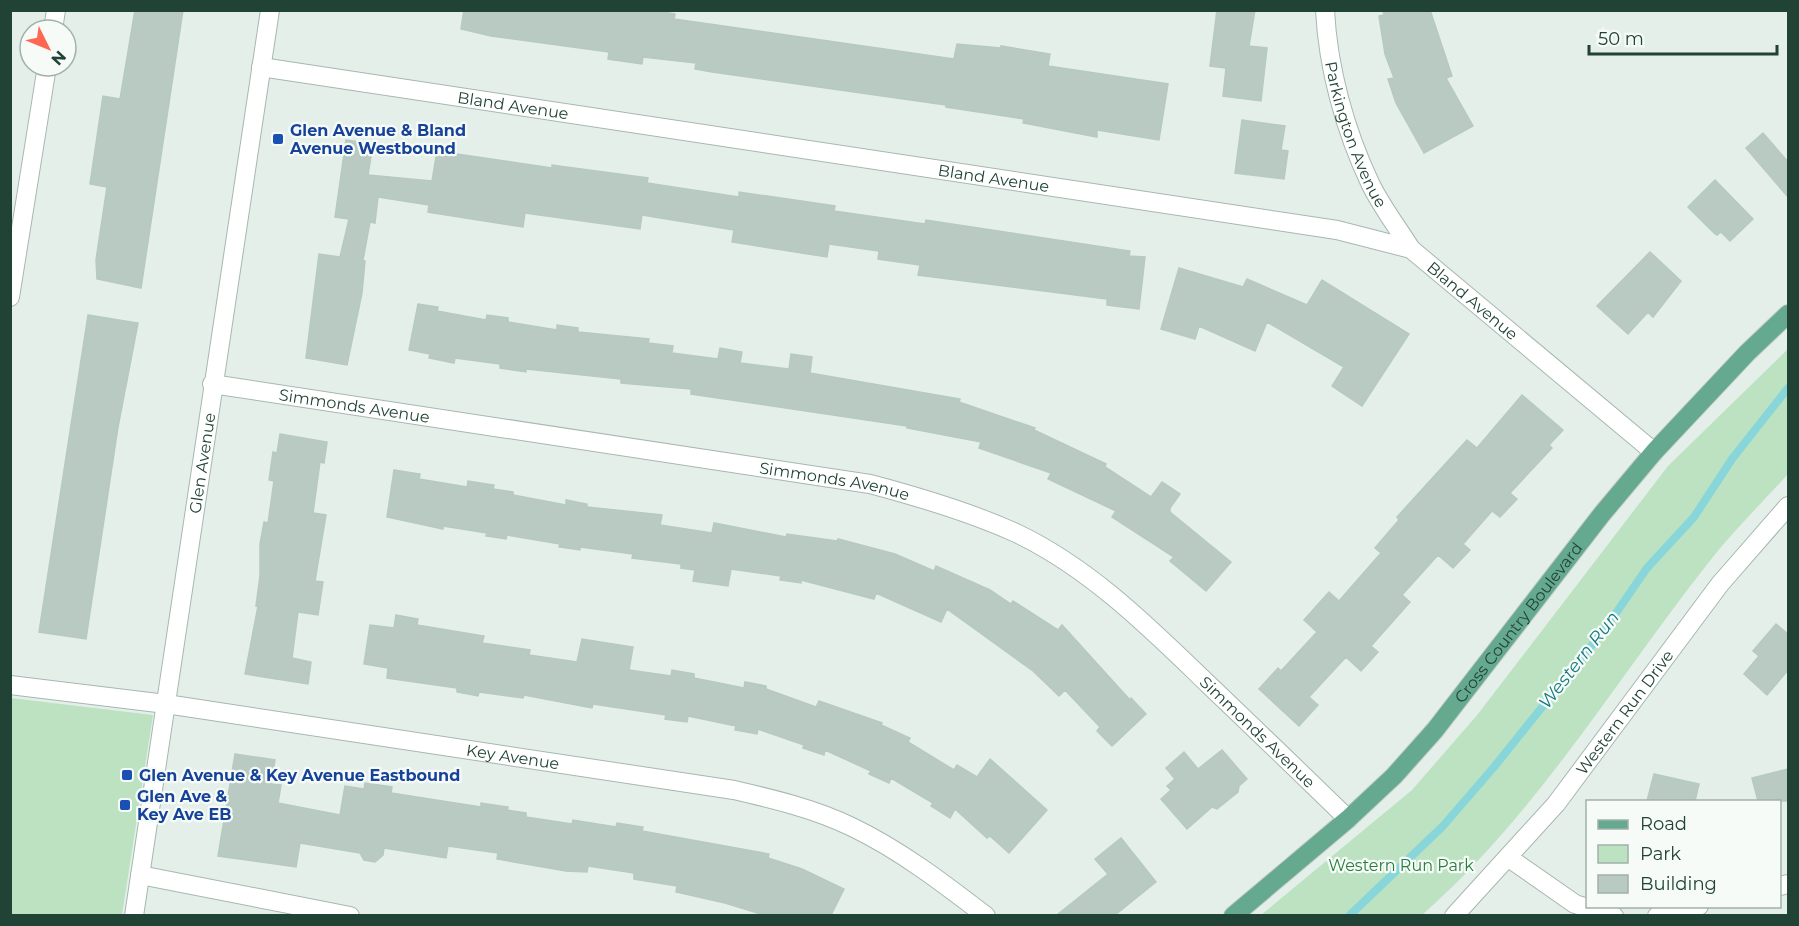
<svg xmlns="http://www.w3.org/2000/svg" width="1799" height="926" font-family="Montserrat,sans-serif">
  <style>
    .green { fill: #bce2c1 }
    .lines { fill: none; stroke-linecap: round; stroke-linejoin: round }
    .stream { stroke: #88d6d9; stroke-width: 8 }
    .building { fill: #b9cac2; stroke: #b6cabf; stroke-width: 1.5 }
    .minor-casing { stroke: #a6b8b0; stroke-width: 20 }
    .major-casing { stroke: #c1cac7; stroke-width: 20 }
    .minor { stroke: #fff; stroke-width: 18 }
    .major { stroke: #65a98f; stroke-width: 18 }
    .transit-dot { fill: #1a4fb4; stroke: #f6fbf8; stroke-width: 2 }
    .labels { text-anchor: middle; stroke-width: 4.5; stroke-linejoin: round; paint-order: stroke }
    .street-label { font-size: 16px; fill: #214336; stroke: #f6fbf8 }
    .transit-label { font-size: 16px; font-weight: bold; fill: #164399; stroke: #f6fbf8; text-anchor: start }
    .park-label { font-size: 16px; fill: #277e3e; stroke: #f6fbf8 }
    .water-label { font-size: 18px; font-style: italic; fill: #157b80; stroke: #f6fbf8 }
  </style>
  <rect width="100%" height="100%" fill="#e5efe9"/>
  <path class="green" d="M 1788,349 L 1788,474 C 1762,503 1733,531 1709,562 C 1615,681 1537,814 1422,915 L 1261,915 L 1412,790 L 1478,714 L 1668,466 Z
    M 11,698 L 153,715 L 122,915 L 11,915 Z"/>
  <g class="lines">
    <path class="stream" d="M 1349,916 L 1443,826 L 1494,767 L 1605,629 L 1647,568 L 1694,517 L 1732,459 L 1788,388"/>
  </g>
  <path class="building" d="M 135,10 L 183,10 L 141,288 L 97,279 L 96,260 L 107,187 L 90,184 L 103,96 L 120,99 Z
    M 464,10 L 653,10 L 675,14 L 674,19 L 954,59 L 957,44 L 1001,48 L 1001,46 L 1050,54 L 1048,66 L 1168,84 L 1159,140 L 1097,130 L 1097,137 L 1023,123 L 1024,119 L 946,107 L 946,105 L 712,72 L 695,69 L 696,63 L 643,57 L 642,64 L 608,59 L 609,52 L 491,36 L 461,29 Z
    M 1217,10 L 1255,10 L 1249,46 L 1267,48 L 1261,101 L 1223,96 L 1226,68 L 1210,66 Z
    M 1383,10 L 1430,10 L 1452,76 L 1446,78 L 1473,126 L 1424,153 L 1396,103 L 1388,79 L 1394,78 L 1385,54 L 1379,16 L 1384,15 Z
    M 1242,120 L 1285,126 L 1281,150 L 1288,151 L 1284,179 L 1235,173 Z
    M 1763,133 L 1788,162 L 1788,197 L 1746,148 Z
    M 346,140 L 373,144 L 368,175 L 432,181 L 437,151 L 552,168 L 552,165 L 648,178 L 647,183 L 739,197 L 739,192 L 835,206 L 834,211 L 925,224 L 926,220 L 1130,251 L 1129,256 L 1145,257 L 1139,309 L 1107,305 L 1107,299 L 918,275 L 920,265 L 878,259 L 879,251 L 829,244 L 827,257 L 732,242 L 734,230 L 642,215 L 640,229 L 525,213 L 523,227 L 428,212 L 429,205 L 378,197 L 375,223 L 370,222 L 363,260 L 365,261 L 362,293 L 347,365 L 306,358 L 319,254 L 340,257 L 349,219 L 335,217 Z
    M 1715,180 L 1753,219 L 1730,241 L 1721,232 L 1717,235 L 1714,233 L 1688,207 Z
    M 1650,252 L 1681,281 L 1653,317 L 1648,312 L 1628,334 L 1597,306 Z
    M 1179,268 L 1243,287 L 1247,279 L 1307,305 L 1322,280 L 1409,334 L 1362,406 L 1332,386 L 1344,367 L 1267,322 L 1255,351 L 1199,326 L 1195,339 L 1161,329 Z
    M 418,304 L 438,307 L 437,311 L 486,320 L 487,315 L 508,318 L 508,322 L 557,330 L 557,325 L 578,328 L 578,332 L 649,339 L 648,343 L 673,346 L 672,353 L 718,359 L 720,348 L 742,352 L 740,363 L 789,369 L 791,354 L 812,357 L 810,373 L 960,399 L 959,402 L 1035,428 L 1034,430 L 1106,464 L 1105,467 L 1151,497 L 1162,482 L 1180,494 L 1170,508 L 1170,512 L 1231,562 L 1206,591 L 1170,561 L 1174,557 L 1112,517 L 1116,511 L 1048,479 L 1051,473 L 979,448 L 981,442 L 907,428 L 907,426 L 691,394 L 691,389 L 621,383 L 621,379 L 526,369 L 526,372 L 500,368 L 500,364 L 455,358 L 454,363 L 429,358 L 430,354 L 409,350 Z
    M 88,315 L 138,323 L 118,427 L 86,639 L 39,632 Z
    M 1522,395 L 1563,430 L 1549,445 L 1552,448 L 1510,493 L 1517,499 L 1500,517 L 1492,511 L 1463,544 L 1470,550 L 1453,568 L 1438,555 L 1402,595 L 1410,602 L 1371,646 L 1378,652 L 1361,671 L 1346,657 L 1309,697 L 1318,705 L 1299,726 L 1259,689 L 1278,668 L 1281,671 L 1317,632 L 1304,620 L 1329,592 L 1339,601 L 1381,553 L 1375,548 L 1399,520 L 1397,517 L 1467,440 L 1477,448 Z
    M 280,434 L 327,442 L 324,463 L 320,462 L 313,513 L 326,515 L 315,581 L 323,582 L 318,615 L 298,612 L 292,658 L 311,662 L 308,684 L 245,674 L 258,606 L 256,606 L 260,576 L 260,544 L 264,522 L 268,523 L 274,481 L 269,480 L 273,452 L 277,453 Z
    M 394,470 L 420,474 L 419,479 L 467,487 L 468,481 L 494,485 L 493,489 L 513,492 L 513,495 L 566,505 L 566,500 L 587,504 L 587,507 L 662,515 L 660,525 L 712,533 L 714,523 L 786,537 L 787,534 L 837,541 L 838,539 L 895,554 L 934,571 L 936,566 L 990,590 L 1011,604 L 1013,601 L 1058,630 L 1062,625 L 1130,700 L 1131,698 L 1146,714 L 1112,746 L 1097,731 L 1100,727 L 1065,690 L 1059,696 L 1033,671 L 947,609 L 941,622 L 876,593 L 874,599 L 801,580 L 801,583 L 780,580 L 781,576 L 731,569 L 728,586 L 693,581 L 695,570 L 681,568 L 681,564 L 632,558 L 633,554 L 580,547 L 580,550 L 559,547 L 560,544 L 507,535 L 506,539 L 486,536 L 487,533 L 443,526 L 443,529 L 387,517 Z
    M 396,615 L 418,619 L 417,625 L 484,636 L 482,643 L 530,650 L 529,655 L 577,662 L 582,639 L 633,647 L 629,670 L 671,676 L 672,670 L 694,674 L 694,678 L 744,688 L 745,682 L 766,686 L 766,689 L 816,707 L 819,701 L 882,723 L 881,725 L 910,738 L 908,742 L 954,770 L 957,765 L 977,777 L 990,759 L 1047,810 L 1009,853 L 990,836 L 987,838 L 955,809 L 950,818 L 931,806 L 933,803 L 891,778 L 889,783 L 869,774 L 871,771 L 825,750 L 824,755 L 803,748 L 804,745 L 758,729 L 757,734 L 735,730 L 736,726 L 688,716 L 687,722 L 665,719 L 666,715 L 593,704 L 592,708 L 524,695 L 523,698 L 479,692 L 478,696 L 457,692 L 457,688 L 387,678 L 388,668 L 364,664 L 370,625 L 394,628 Z
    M 1776,624 L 1788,634 L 1788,670 L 1767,695 L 1744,674 L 1759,656 L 1753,651 Z
    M 1222,750 L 1247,779 L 1239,786 L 1238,792 L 1217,809 L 1212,807 L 1187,829 L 1161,799 L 1171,790 L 1167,786 L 1175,779 L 1166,768 L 1184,752 L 1198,769 Z
    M 235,754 L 275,760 L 271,784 L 281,785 L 278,803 L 340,815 L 345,786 L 364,789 L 365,783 L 392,787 L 391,793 L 481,807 L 481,803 L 508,807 L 507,810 L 526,813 L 526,817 L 572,824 L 573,820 L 616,827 L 617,823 L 643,827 L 642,831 L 769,854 L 768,858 L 802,869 L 844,889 L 831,915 L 764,915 L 725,903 L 676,892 L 677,886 L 634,879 L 634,873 L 588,866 L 587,872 L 566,871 L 497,859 L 498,853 L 448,846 L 446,858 L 384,848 L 383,855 L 375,862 L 364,860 L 360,853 L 300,843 L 296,867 L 218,856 Z
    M 1788,769 L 1788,801 L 1758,801 L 1752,778 Z
    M 1654,774 L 1699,784 L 1695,801 L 1647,801 Z
    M 1121,838 L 1156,882 L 1115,915 L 1057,915 L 1108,874 L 1095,859 Z"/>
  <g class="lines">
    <defs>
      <g id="minor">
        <path id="s1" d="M 1325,10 C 1328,69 1345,130 1370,183 C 1381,206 1398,228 1411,249"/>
        <path d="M 53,30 L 56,10"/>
        <path id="s2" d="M 261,67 L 1337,230 L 1411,249 L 1654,452"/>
        <path d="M 10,297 L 47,66"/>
        <path id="s3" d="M 212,384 L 870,484 C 919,497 970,512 1016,533 C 1090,568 1150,628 1208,684 C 1255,729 1302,774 1348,819"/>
        <path id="s4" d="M 10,685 L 166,704 L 734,790 C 773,799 815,809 852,827 C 900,850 943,883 986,916"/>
        <path d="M 1509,858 L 1575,904 L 1614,916"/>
        <path d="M 140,875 L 350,916"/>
        <path d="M 1780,886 L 1788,884"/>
        <path id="s5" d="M 134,916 L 270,10"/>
        <path id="s6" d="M 1454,916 L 1556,804 L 1720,584 L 1788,506"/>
        <path d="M 1657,916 L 1699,906"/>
      </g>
      <g id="major">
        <path id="s7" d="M 1233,916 L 1348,819 L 1394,776 L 1435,730 L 1602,514 L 1654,452 L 1747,353 L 1788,314"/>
      </g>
    </defs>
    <use href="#minor" class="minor-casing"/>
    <use href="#major" class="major-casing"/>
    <use href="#minor" class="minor"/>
    <use href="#major" class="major"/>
  </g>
  <g class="transit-dot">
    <rect x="272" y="133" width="12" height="12" rx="3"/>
    <rect x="121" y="769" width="12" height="12" rx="3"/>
    <rect x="119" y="799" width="12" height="12" rx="3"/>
  </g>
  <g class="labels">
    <g class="street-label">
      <text dy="6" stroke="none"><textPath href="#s2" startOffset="255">Bland Avenue</textPath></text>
      <text dy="6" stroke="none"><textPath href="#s1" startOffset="129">Parkington Avenue</textPath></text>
      <text dy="6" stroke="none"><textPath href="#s2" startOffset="741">Bland Avenue</textPath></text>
      <text dy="6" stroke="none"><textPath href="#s2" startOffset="1245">Bland Avenue</textPath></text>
      <text dy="6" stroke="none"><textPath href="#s3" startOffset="144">Simmonds Avenue</textPath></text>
      <text dy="6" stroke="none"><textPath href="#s5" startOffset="458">Glen Avenue</textPath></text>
      <text dy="6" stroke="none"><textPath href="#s3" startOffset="630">Simmonds Avenue</textPath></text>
      <text dy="6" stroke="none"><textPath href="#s7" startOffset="411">Cross Country Boulevard</textPath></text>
      <text dy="6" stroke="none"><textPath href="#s6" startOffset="266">Western Run Drive</textPath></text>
      <text dy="6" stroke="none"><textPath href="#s3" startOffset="1134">Simmonds Avenue</textPath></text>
      <text dy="6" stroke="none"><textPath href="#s4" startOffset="508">Key Avenue</textPath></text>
    </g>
    <g class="transit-label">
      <text x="290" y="136">Glen Avenue &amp; Bland<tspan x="290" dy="18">Avenue Westbound</tspan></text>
      <text x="139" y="781">Glen Avenue &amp; Key Avenue Eastbound</text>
      <text x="137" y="802">Glen Ave &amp;<tspan x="137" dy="18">Key Ave EB</tspan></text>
    </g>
    <g class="park-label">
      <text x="1401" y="871">Western Run Park</text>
    </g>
    <g class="water-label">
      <text transform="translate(1579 660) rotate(-52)" y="6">Western Run</text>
    </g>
  </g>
  <rect width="1799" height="926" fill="none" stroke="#214336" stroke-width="24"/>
  <rect x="1586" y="800" width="195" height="108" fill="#f6fbf8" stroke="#a1b1aa" stroke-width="1.5"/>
  <rect x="1598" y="820" width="30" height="9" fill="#65a98f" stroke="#a1b1aa" stroke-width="1.5"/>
  <text x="1640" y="830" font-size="18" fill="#214336">Road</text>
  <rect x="1598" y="845" width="30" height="18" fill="#bce2c1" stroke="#a1b1aa" stroke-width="1.5"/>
  <text x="1640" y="860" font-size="18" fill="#214336">Park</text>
  <rect x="1598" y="875" width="30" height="18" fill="#b9cac2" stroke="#a1b1aa" stroke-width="1.5"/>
  <text x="1640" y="890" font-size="18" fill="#214336">Building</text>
  <g transform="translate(48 48) rotate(133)"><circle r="28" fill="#f6fbf8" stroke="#a1b1aa" stroke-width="1.5"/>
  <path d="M0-4.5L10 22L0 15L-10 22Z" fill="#fe6853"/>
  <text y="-9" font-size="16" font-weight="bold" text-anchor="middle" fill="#214336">N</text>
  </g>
  <path d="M1589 45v9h188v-9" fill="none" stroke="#214336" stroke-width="3"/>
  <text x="1598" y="45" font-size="18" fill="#214336" stroke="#f6fbf8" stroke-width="4.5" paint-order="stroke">50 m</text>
</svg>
